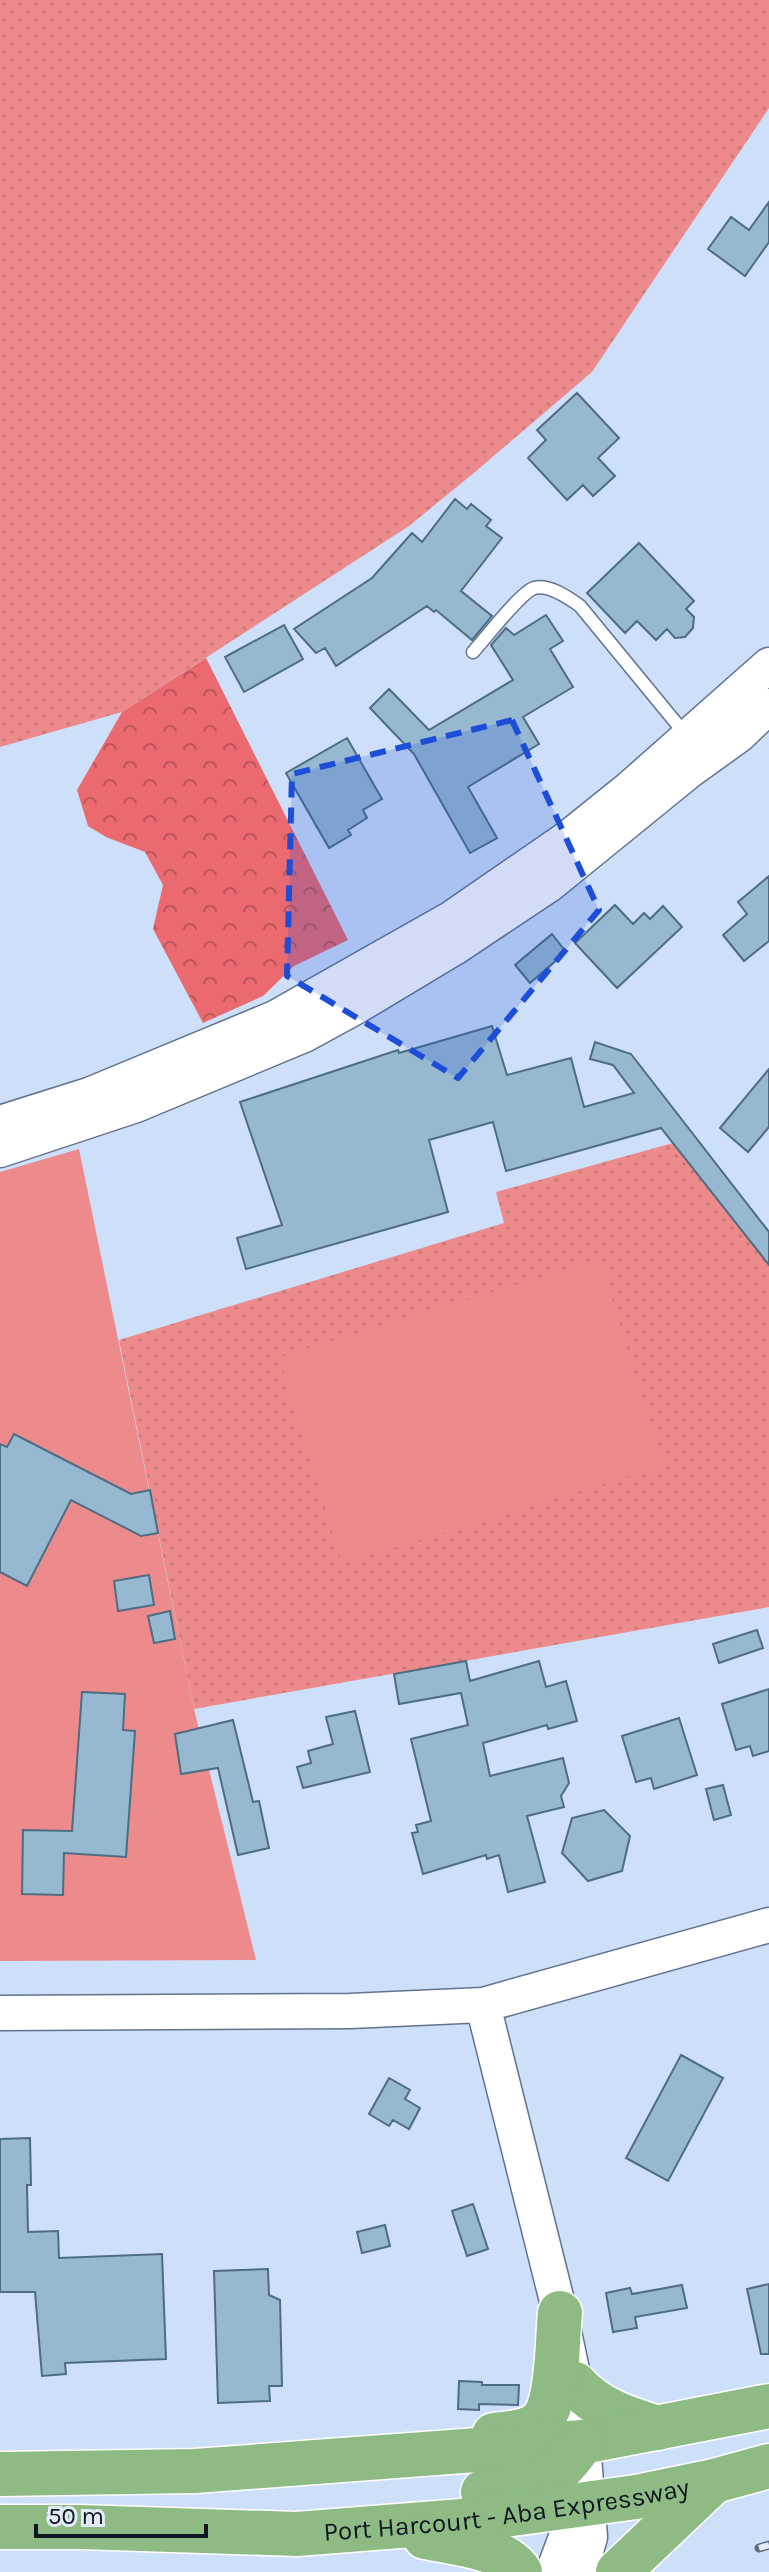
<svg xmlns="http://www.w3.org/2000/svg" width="769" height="2572" font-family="Karla,sans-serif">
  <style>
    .green { fill: url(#green-dots) }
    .forest { fill: url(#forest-crowns) }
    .pitch { fill: #ed8b8c }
    .building { fill: #96b8d0; stroke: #4d6d83; stroke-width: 2 }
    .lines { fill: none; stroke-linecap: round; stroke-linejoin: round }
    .lane-casing { stroke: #60728f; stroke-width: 15 }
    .secondary-casing { stroke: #60728f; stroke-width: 37 }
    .highway-casing { stroke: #fff; stroke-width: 47 }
    .lane { stroke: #fff; stroke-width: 12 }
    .secondary { stroke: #fff; stroke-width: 34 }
    .highway { stroke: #8ebb84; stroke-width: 44 }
    .rail-casing { stroke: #606b7c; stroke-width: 9 }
    .rail { stroke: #e3ebf9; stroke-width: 6; stroke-dasharray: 18; stroke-linecap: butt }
    .marked { fill: #1d4ed8; fill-opacity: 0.2; stroke: #1d4ed8; stroke-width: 6; stroke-dasharray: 16 10; stroke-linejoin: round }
    .labels { text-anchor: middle; stroke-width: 6; stroke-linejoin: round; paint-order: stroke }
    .street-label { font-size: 26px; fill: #0f1621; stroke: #e3ebf9 }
  </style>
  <defs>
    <pattern id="green-dots" width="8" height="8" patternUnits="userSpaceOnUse" patternTransform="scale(2)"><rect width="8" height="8" fill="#ed8b8c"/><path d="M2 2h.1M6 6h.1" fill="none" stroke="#ca7778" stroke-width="1.8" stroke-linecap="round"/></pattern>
    <pattern id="forest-crowns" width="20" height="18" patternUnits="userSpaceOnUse" patternTransform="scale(2)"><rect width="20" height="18" fill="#ea6a6f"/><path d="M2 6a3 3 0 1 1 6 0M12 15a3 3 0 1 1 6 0" fill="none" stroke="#bc565b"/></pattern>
  </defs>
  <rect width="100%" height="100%" fill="#cedff9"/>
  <path class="green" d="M 0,0 L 769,0 L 769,108 L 592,372 L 475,472 L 409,526 L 122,712 L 0,747 Z
    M 673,1143 L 769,1265 L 769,1607 L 194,1709 L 119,1340 L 504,1223 L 496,1192 Z"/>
  <path class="forest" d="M 206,658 L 348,940 L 294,966 L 263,996 L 203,1023 L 153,929 L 163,885 L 145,852 L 106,837 L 88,826 L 77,790 L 122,712 Z"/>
  <path class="pitch" d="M 79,1149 L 194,1709 L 256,1960 L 0,1961 L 0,1172 Z
    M 600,1259 L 663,1466 L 342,1564 L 279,1357 Z"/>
  <path class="building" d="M 769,202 L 769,242 L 745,276 L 708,249 L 731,217 L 749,230 Z
    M 577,393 L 619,438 L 598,458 L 615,476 L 593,496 L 583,485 L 567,500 L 528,458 L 546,440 L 537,430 Z
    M 455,499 L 467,509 L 471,504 L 491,520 L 486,526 L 502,538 L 461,591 L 492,616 L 472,640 L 436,610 L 434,612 L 427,606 L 336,666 L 325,648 L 316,653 L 294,629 L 372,578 L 412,533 L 422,542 Z
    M 639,543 L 694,601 L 686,609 L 694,617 L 693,628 L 685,637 L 675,638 L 667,629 L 656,640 L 637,621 L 625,633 L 587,593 Z
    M 546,615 L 563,641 L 550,649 L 573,687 L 523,717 L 539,744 L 468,787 L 497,838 L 470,853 L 414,754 L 370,708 L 389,689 L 429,730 L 513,680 L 491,645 L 506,628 L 514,635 Z
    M 284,625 L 303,659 L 244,692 L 225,657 Z
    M 347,738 L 382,799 L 363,810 L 367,818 L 348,830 L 351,835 L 329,848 L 286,773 Z
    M 769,876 L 769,941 L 744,961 L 723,935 L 747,914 L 738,902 Z
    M 615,905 L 633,924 L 644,913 L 650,919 L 663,906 L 682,927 L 617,988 L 575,943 Z
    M 552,934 L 566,952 L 530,983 L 515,965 Z
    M 492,1026 L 507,1075 L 571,1058 L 584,1107 L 634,1093 L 613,1065 L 590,1059 L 595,1042 L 631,1054 L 769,1232 L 769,1265 L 661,1128 L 506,1171 L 493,1122 L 429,1140 L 448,1212 L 246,1269 L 237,1238 L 282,1225 L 240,1102 L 398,1050 L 399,1053 Z
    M 769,1069 L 769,1127 L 748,1152 L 720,1128 Z
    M 14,1434 L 131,1494 L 150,1490 L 158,1533 L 141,1536 L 71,1500 L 27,1586 L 0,1572 L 0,1444 L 7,1447 Z
    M 149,1575 L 154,1605 L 118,1611 L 114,1581 Z
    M 170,1611 L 175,1639 L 154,1643 L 148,1616 Z
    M 757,1630 L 763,1648 L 719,1663 L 713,1644 Z
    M 466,1661 L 470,1681 L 539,1661 L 546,1687 L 566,1681 L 577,1721 L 548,1729 L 547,1725 L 483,1743 L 490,1776 L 563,1758 L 569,1783 L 561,1796 L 564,1807 L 527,1816 L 545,1882 L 508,1892 L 499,1855 L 487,1859 L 486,1855 L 423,1874 L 412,1833 L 418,1832 L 416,1825 L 431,1821 L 411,1739 L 468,1725 L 461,1693 L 399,1704 L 394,1674 Z
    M 769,1689 L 769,1751 L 753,1756 L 750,1746 L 736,1750 L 722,1704 Z
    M 82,1692 L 125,1694 L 123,1730 L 135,1731 L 126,1857 L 64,1853 L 63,1895 L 22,1894 L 23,1830 L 72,1831 Z
    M 355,1711 L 370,1772 L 303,1788 L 297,1767 L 311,1763 L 308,1751 L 333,1744 L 326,1717 Z
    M 679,1718 L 697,1775 L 654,1789 L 651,1778 L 636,1782 L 622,1736 Z
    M 233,1720 L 253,1802 L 259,1801 L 269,1848 L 238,1855 L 218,1768 L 181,1774 L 175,1734 Z
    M 723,1785 L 731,1815 L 714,1820 L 706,1789 Z
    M 604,1810 L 630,1836 L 622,1871 L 588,1881 L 562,1853 L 572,1818 Z
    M 681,2055 L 723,2078 L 668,2181 L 626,2158 Z
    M 389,2078 L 410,2090 L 405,2099 L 420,2108 L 409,2129 L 393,2120 L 389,2126 L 369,2114 Z
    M 30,2138 L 31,2185 L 27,2185 L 28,2232 L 58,2231 L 59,2258 L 162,2254 L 166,2359 L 65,2363 L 66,2374 L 42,2376 L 35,2292 L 0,2292 L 0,2139 Z
    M 473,2204 L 488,2249 L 467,2256 L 452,2211 Z
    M 385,2225 L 390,2246 L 362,2253 L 357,2232 Z
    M 268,2269 L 269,2295 L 280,2300 L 282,2386 L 269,2386 L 270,2401 L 218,2403 L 214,2271 Z
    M 769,2284 L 769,2354 L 761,2354 L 747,2289 Z
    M 682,2285 L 687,2308 L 635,2317 L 637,2328 L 613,2332 L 606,2293 L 630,2288 L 632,2294 Z
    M 459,2381 L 482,2382 L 482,2385 L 519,2385 L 518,2405 L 479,2404 L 479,2410 L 458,2409 Z"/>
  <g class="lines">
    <defs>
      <path id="lane" d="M 473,652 C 485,639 520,593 534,588 C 549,584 569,598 580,606 L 686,735"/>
      <path id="secondary" d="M 0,1123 L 89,1095 L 275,1018 L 452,918 L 568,838 L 629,789 L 769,665
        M 0,1150 L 136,1105 L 304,1035 L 359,1005 L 454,948 L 550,884 L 689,771 L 739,735 L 769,706
        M 483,2005 L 560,2313 L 575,2384 L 583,2442 L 590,2537 L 580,2572
        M 0,2013 L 350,2011 L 483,2005 L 769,1925
        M 553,2572 L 565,2540 L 588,2506"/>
      <g id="highway">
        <path d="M 575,2384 C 597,2409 626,2418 658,2428"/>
        <path d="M 494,2435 C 508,2433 531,2433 542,2420 C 559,2399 557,2340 560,2313"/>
        <path d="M 0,2474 L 195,2471 L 583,2442 L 769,2406"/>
        <path d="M 483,2492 C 504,2489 534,2488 552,2475 C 565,2467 573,2454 583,2442"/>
        <path id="s1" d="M 0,2527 L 80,2527 L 297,2534 L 462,2521 L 636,2497 L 714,2481 L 769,2466"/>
        <path d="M 425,2537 C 454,2543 504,2547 520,2572"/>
        <path d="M 618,2572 L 714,2481"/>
      </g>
    </defs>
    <use href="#lane" class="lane-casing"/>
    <use href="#secondary" class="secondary-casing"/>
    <use href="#highway" class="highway-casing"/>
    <use href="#lane" class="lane"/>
    <use href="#secondary" class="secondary"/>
    <use href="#highway" class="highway"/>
    <defs>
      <path id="rail" d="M 759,2548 L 769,2545"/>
    </defs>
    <use href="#rail" class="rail-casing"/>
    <use href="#rail" class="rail"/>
  </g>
  <path class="marked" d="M 512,720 L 599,910 L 458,1078 L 287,976 L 292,774 Z"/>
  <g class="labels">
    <g class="street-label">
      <text dy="9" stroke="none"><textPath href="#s1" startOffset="508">Port Harcourt - Aba Expressway</textPath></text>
    </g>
  </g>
  <path d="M36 2524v12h170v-12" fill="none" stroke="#0f1621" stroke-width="4"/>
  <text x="48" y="2524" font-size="24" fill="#0f1621" stroke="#e3ebf9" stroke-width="6" paint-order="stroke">50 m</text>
</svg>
